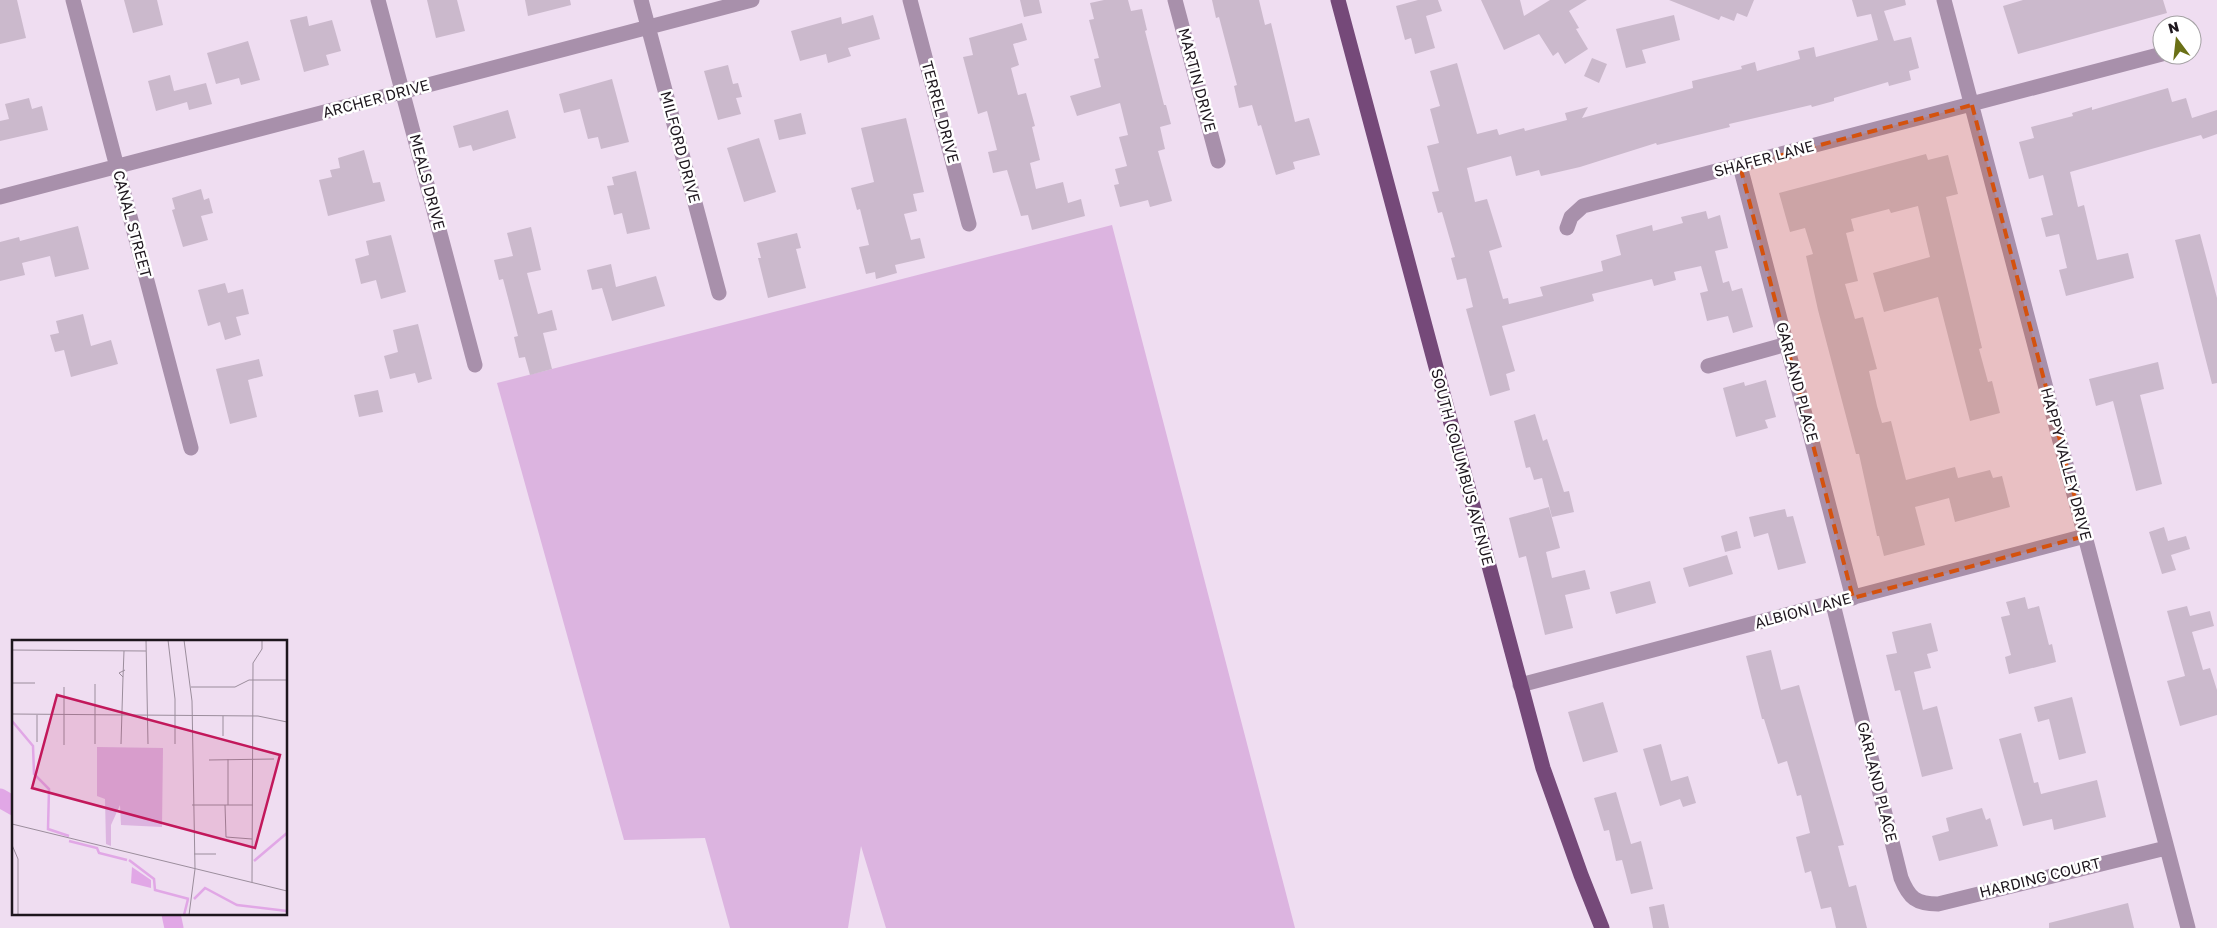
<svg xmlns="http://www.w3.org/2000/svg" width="2217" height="928" font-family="'Golos Text',sans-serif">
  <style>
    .green { fill: #dcb4e0 }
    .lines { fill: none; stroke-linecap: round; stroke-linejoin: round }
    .canal { stroke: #e1a7e6; stroke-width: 19 }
    .building { fill: #cbb9cc }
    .minor { stroke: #a890ab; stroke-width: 15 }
    .major { stroke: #754979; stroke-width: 15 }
    .marked { fill: #d4520e; fill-opacity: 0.2; stroke: #d4520e; stroke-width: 4; stroke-dasharray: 10 6; stroke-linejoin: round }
    .labels { text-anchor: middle; stroke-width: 5; stroke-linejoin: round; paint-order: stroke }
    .street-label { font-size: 15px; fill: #1d161d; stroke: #fff }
    .inset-river { fill: none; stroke: #e1a7e6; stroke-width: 2.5 }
    .inset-road { fill: none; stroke: #9b8d9c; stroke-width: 1 }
    .view { fill: #c2185b; fill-opacity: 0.15; stroke: #c2185b; stroke-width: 2.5 }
    .inset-edge { fill: none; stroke: #1d161d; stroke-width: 2.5 }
  </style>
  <rect width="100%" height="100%" fill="#efddf1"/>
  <path class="green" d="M 1112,225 L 1295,928 L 886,928 L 861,846 L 848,928 L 730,928 L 705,838 L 624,840 L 497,383 Z"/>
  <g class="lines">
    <path class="canal" d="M 0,798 L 14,806
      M 171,914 L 174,928"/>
  </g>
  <path class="building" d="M 0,0 L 17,0 L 26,38 L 0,44 Z
    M 124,0 L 157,0 L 163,25 L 133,33 Z
    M 427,0 L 457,0 L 465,31 L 436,38 Z
    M 525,0 L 570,0 L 571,5 L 528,16 Z
    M 1020,0 L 1039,0 L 1042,13 L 1024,17 Z
    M 1104,0 L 1128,0 L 1131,11 L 1142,9 L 1147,30 L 1145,31 L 1164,105 L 1166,105 L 1171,124 L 1160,127 L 1165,149 L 1158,151 L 1172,201 L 1150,207 L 1148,200 L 1120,207 L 1114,185 L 1119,184 L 1115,169 L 1127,166 L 1119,137 L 1128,135 L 1120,103 L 1077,116 L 1070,96 L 1101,87 L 1094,59 L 1099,58 L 1089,20 L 1094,19 L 1090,3 Z
    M 1212,0 L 1259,0 L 1265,25 L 1271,23 L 1295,122 L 1309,118 L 1320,155 L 1293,162 L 1295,169 L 1276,175 L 1261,125 L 1258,126 L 1252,105 L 1239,108 L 1234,86 L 1237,85 L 1229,55 L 1219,17 L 1216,18 Z
    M 1418,0 L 1438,0 L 1442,11 L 1426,16 L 1435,48 L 1415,54 L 1411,38 L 1405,40 L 1396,6 Z
    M 1481,0 L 1520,0 L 1524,16 L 1550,0 L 1587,0 L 1569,11 L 1579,28 L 1576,29 L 1588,49 L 1565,64 L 1558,52 L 1553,56 L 1539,34 L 1504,50 Z
    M 1669,0 L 1754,0 L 1747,17 L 1737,13 L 1734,21 L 1721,16 L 1719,20 Z
    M 1852,0 L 1905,0 L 1906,5 L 1884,11 L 1894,41 L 1911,37 L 1919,68 L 1909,71 L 1911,80 L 1889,86 L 1888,82 L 1834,98 L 1834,101 L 1812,107 L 1811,105 L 1729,124 L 1730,127 L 1657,145 L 1656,143 L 1580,167 L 1541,176 L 1539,170 L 1516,176 L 1511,156 L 1467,168 L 1475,202 L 1487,199 L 1502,247 L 1489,251 L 1503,299 L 1508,298 L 1509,304 L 1543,296 L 1540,287 L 1603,271 L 1601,261 L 1621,255 L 1616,235 L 1652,225 L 1653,231 L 1683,223 L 1681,217 L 1706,211 L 1708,219 L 1720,215 L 1728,248 L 1715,251 L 1723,283 L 1729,281 L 1732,291 L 1742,288 L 1753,327 L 1733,333 L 1728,316 L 1707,321 L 1700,293 L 1708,291 L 1701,266 L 1674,272 L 1676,280 L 1654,286 L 1652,279 L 1592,294 L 1594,301 L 1502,326 L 1515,371 L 1506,374 L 1510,390 L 1490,396 L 1466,309 L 1473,307 L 1466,278 L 1457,280 L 1451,258 L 1455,257 L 1442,212 L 1438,213 L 1432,192 L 1439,191 L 1427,146 L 1439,143 L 1430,109 L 1440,106 L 1430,71 L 1457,63 L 1477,134 L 1497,129 L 1499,135 L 1524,128 L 1525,131 L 1567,120 L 1565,113 L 1588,107 L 1582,118 L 1693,88 L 1692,81 L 1742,69 L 1741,66 L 1755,62 L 1757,71 L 1800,59 L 1798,51 L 1814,47 L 1816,57 L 1878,40 L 1871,14 L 1857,17 Z
    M 2023,0 L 2163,0 L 2167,13 L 2018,54 L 2003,6 Z
    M 873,15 L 880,39 L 848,48 L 851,56 L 828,63 L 826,54 L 800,61 L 791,31 L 841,17 L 842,24 Z
    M 1674,15 L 1680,40 L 1642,50 L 1646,63 L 1626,68 L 1616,29 Z
    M 307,16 L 309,26 L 332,20 L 341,51 L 326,55 L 329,65 L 304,72 L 290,20 Z
    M 1022,23 L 1027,40 L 1013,44 L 1019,65 L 1011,68 L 1018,95 L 1026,93 L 1035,126 L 1032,127 L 1040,160 L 1030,163 L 1036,189 L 1063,182 L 1068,203 L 1081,199 L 1085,216 L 1032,230 L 1028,215 L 1021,216 L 1007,170 L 993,173 L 988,152 L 997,150 L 987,111 L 978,114 L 963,57 L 973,55 L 969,38 Z
    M 248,41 L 260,80 L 241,85 L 239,78 L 216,84 L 207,53 Z
    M 1592,58 L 1607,64 L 1599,83 L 1584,76 Z
    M 728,65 L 733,84 L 738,83 L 742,97 L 736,98 L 741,114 L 718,120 L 704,71 Z
    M 170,75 L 174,91 L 206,83 L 212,104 L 189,110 L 187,102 L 156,111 L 148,81 Z
    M 612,79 L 629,142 L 601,149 L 598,137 L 588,139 L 580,109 L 564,113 L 559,94 Z
    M 2168,88 L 2172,102 L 2186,98 L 2192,118 L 2217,110 L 2217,134 L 2203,139 L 2201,135 L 2070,172 L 2078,207 L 2084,205 L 2097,260 L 2128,253 L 2134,278 L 2066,296 L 2059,270 L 2067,268 L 2059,234 L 2046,237 L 2041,218 L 2053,215 L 2043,175 L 2029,179 L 2019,142 L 2034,138 L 2031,127 L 2073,116 L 2072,113 L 2092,107 L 2092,110 Z
    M 29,98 L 32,109 L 42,106 L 48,130 L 0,141 L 0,121 L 9,119 L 5,104 Z
    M 508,110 L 516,138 L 473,151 L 471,145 L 459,148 L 453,126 Z
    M 801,113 L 806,134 L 779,140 L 774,120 Z
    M 906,118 L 924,192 L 913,194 L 917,211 L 904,214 L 911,240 L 920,238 L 925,258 L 895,265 L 897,273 L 876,279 L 875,272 L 866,274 L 859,247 L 869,245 L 860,209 L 857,210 L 851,188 L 874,182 L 861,128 Z
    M 759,138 L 776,192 L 744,202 L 727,148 Z
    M 364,150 L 373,183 L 380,182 L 385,201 L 328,216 L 319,180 L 332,177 L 330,170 L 340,168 L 338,158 Z
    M 1926,154 L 1928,160 L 1948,155 L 1958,194 L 1946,197 L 1982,348 L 1979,349 L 1988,382 L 1992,381 L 2000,413 L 1970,421 L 1938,297 L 1884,312 L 1873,273 L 1930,257 L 1918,206 L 1891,213 L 1889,209 L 1851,219 L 1854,231 L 1846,233 L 1858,281 L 1845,284 L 1855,319 L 1863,317 L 1877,369 L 1869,371 L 1877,406 L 1882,423 L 1891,421 L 1906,480 L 1955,467 L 1958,478 L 1990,470 L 1993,478 L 2002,476 L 2010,507 L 1955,522 L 1949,498 L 1915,507 L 1925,545 L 1884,556 L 1879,536 L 1877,536 L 1859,454 L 1856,454 L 1818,310 L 1806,256 L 1813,254 L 1805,228 L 1790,232 L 1779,193 Z
    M 636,171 L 650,229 L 627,234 L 622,213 L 614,215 L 607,186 L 614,185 L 612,177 Z
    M 201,189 L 204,200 L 209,198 L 213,213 L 201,216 L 208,240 L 183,247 L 172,210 L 175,209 L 172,198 Z
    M 78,226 L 89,269 L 55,277 L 50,256 L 22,263 L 25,275 L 0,281 L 0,242 L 19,237 L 20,241 Z
    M 531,227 L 541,270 L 527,273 L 538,314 L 552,310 L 557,330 L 543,333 L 552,369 L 530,375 L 525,357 L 519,358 L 514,337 L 518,336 L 503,279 L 499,280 L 494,260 L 513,256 L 507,233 Z
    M 797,233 L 801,248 L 796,249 L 806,288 L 768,298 L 758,258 L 761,258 L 757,243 Z
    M 2200,234 L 2217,298 L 2217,383 L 2212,384 L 2175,240 Z
    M 391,235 L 406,292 L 381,299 L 376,280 L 361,284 L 355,259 L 369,255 L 366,241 Z
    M 611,264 L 616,287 L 656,276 L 665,306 L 612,321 L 602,288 L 592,290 L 587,270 Z
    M 225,283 L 228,293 L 243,289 L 249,314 L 236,317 L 241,335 L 225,340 L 220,322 L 208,326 L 198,290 Z
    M 83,314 L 91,346 L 111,340 L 118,364 L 71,377 L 64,350 L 55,352 L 50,335 L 59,333 L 56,321 Z
    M 418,324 L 432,379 L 418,383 L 415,373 L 390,379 L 384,356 L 398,352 L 393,330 Z
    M 259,359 L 263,376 L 248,380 L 257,417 L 230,424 L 216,369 Z
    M 2158,362 L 2164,389 L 2140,395 L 2162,484 L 2136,491 L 2113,401 L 2096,406 L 2089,379 Z
    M 1766,380 L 1776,417 L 1765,420 L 1768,428 L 1736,437 L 1723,388 L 1744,382 L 1745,386 Z
    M 378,390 L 383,412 L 359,417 L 354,395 Z
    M 1535,414 L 1543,441 L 1547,439 L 1564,492 L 1569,491 L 1574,512 L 1552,517 L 1542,478 L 1534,480 L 1530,467 L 1526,468 L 1514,421 Z
    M 1549,507 L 1560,548 L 1546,552 L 1552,578 L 1585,570 L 1590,589 L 1565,595 L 1573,628 L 1545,635 L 1526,556 L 1519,558 L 1509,518 Z
    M 1785,509 L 1787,517 L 1793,516 L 1806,563 L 1778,570 L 1768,533 L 1754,537 L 1749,517 Z
    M 2164,527 L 2168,541 L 2186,536 L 2190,549 L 2171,555 L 2176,570 L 2162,574 L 2149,532 Z
    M 1737,531 L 1741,548 L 1725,552 L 1721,536 Z
    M 1727,555 L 1733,574 L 1689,587 L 1683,568 Z
    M 1650,581 L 1656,603 L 1616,614 L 1610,592 Z
    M 2025,597 L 2028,609 L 2039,606 L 2049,645 L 2052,644 L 2056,662 L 2009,674 L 2005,657 L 2011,655 L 2001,617 L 2010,615 L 2006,602 Z
    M 2187,606 L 2190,616 L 2210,611 L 2214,626 L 2192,632 L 2203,670 L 2210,668 L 2217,690 L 2217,715 L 2180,726 L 2167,681 L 2185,676 L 2167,611 Z
    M 1931,623 L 1938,651 L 1927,654 L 1931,668 L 1914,672 L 1923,710 L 1937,706 L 1953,769 L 1922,777 L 1900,690 L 1895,691 L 1886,655 L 1897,653 L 1892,632 Z
    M 1771,650 L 1781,690 L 1799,685 L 1844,845 L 1838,846 L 1849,887 L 1856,885 L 1867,928 L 1836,928 L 1831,907 L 1821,909 L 1811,871 L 1805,873 L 1796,837 L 1810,833 L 1801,795 L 1797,796 L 1787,761 L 1778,764 L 1764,719 L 1762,719 L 1746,656 Z
    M 2072,697 L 2086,753 L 2059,760 L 2049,719 L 2038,722 L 2034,707 Z
    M 1603,702 L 1618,752 L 1583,762 L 1568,712 Z
    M 2021,733 L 2034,783 L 2038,782 L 2041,794 L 2097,780 L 2106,817 L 2054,830 L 2052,819 L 2023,826 L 1999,739 Z
    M 1661,744 L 1671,781 L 1688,776 L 1696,803 L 1683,807 L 1680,799 L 1660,806 L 1643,749 Z
    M 1616,792 L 1631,844 L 1641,841 L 1653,889 L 1631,894 L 1622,860 L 1616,861 L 1609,830 L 1604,831 L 1594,798 Z
    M 1982,808 L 1986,820 L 1990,818 L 1998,846 L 1939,861 L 1932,836 L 1949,831 L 1946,818 Z
    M 2128,903 L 2134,928 L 2049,928 L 2049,923 Z
    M 1664,904 L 1669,928 L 1653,928 L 1649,907 Z"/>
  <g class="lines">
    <path class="minor" d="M 73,0 L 191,448
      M 378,0 L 475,365
      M 641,0 L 719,293
      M 910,0 L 969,224
      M 1175,0 L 1218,161
      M 1944,0 L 2188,928
      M 1740,166 L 1853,598
      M 0,197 L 752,0
      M 1567,228 L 1571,217 L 1583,206 L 2162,54
      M 1708,366 L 1787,344
      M 1833,604 L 1901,878 C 1909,898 1916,904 1938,904 L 2166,848
      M 1520,685 L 2085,536"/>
    <path class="major" d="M 1338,0 L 1543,768 L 1581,875 L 1602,928"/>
  </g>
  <path class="marked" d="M 1972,105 L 2085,536 L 1853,598 L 1740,166 Z"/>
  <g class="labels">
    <g class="street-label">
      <text transform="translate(1197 80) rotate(75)" y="5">MARTIN DRIVE</text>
      <text transform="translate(376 99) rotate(-15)" y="5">ARCHER DRIVE</text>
      <text transform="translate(940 112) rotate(75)" y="5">TERREL DRIVE</text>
      <text transform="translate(680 147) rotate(75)" y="5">MILFORD DRIVE</text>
      <text transform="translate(1764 159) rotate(-15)" y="5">SHAFER LANE</text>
      <text transform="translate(427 182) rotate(75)" y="5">MEALS DRIVE</text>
      <text transform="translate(132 224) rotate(75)" y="5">CANAL STREET</text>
      <text transform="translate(1797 382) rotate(75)" y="5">GARLAND PLACE</text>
      <text transform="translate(2066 464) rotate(75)" y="5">HAPPY VALLEY DRIVE</text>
      <text transform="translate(1462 467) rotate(75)" y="5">SOUTH COLUMBUS AVENUE</text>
      <text transform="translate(1803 611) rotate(-15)" y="5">ALBION LANE</text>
      <text transform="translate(1877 782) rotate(76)" y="5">GARLAND PLACE</text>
      <text transform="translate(2040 878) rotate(-14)" y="5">HARDING COURT</text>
    </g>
  </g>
  <g transform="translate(12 640)">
    <rect width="275" height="275" fill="#efddf1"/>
    <path d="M 85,107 L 151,108 L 150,187 L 109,185 L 108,165 L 99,185 L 99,206 L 94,204 L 93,159 L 85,156 Z" fill="#dcb4e0"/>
    <path d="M 120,227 L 139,240 L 139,248 L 119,243 Z" fill="#e1a7e6"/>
    <path class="inset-river" d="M 0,81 L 21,106 L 22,134 L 37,149 L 36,189 L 57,196M 57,201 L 85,208 L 87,213 L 115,220M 117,220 L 142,239 L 143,250 L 177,259M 242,221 L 275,193M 182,259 L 193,248 L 225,265 L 275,271M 172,275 L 176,259"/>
    <path class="inset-road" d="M 134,0 L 136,104M 156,0 L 163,59 L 163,104M 172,0 L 180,61 L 183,229M 0,10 L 134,11M 111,37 L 112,11M 0,43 L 23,43M 179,47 L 223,47 L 237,40 L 275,40M 0,74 L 246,76 L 275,82M 211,96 L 211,76M 25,102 L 25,75M 83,104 L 83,44M 109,104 L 111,37 L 107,33 L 113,30M 52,105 L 52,47M 197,120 L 262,119M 180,165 L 241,165M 213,165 L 214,197 L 240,199M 216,165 L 216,119M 0,184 L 275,251M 0,205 L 6,219 L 6,275M 182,214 L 204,214M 240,242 L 241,23 L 250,9 L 250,0M 177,275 L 183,229"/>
    <path class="view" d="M 45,55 L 268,115 L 243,208 L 20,148 Z"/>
    <rect width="275" height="275" class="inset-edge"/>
  </g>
  <g transform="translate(2177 40) rotate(345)"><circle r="24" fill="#ffffff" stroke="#a5a2a5"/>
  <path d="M0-4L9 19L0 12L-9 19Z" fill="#6a7016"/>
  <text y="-8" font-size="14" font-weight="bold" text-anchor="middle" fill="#1d161d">N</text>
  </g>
</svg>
